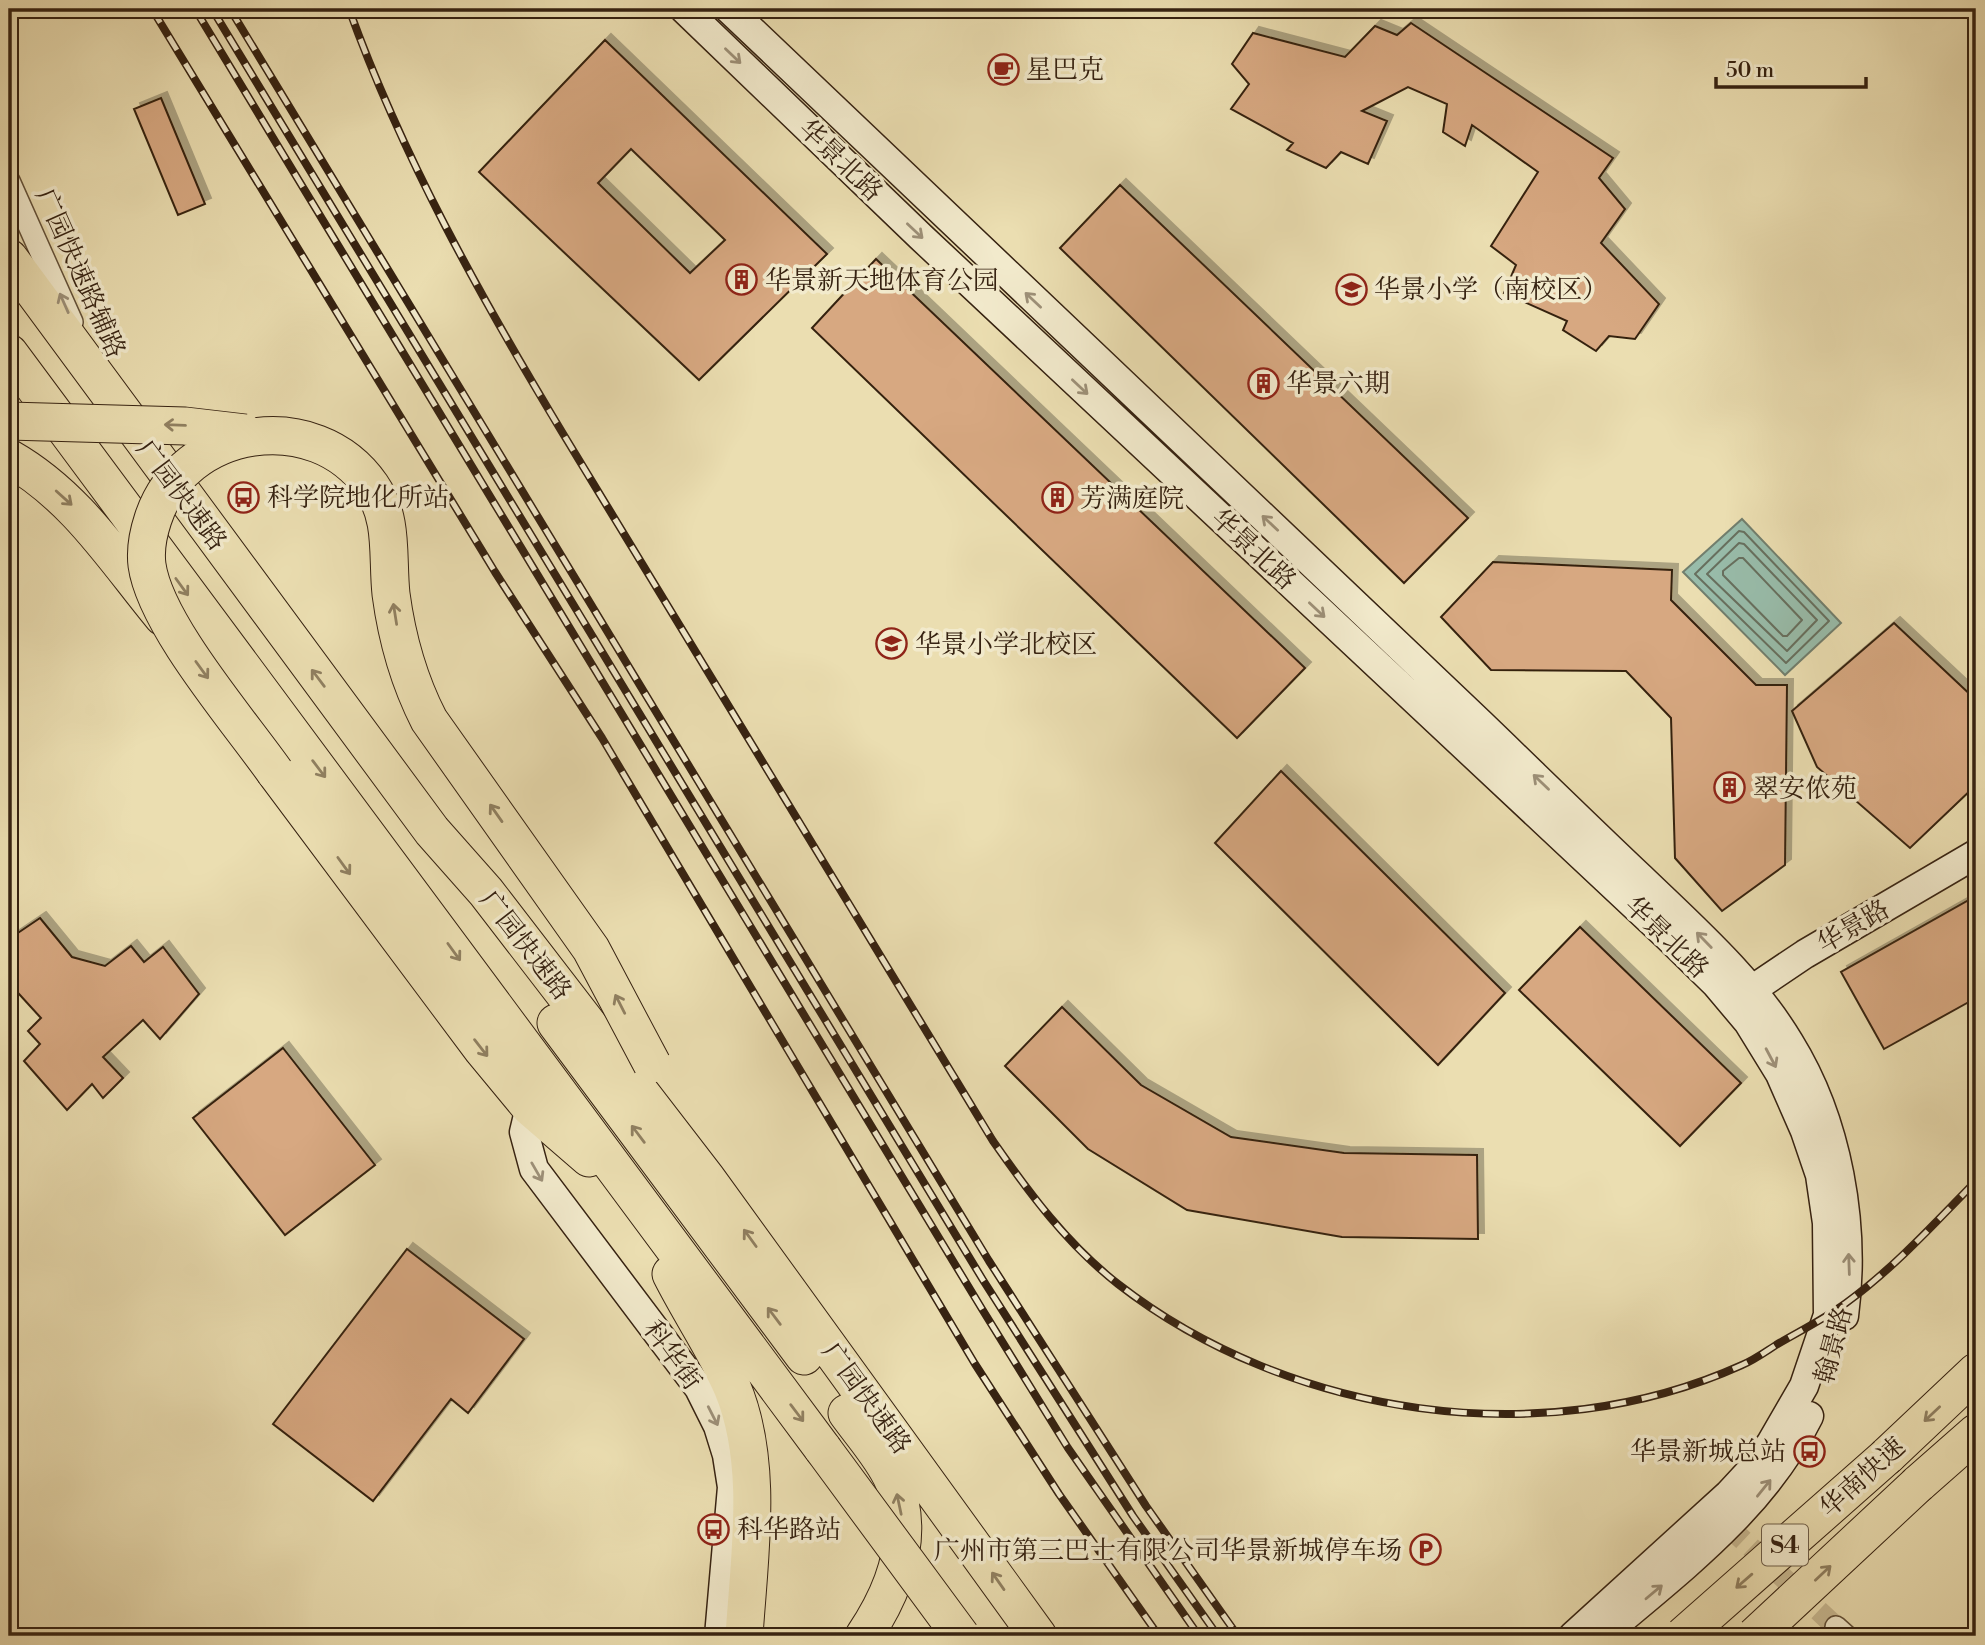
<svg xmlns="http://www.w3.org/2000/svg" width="1985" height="1645" font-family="'Libre Bodoni','Noto Serif SC',serif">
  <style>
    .water { fill: #98bcaa; stroke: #717e6d; stroke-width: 2 }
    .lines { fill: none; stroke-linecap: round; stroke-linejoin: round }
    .shore { stroke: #676f5e; stroke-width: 2 }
    .building { fill: #d7a881; stroke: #362211; stroke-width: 2; fill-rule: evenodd; filter: url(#shadow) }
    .street-tunnel { stroke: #c7b891; stroke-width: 21; stroke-dasharray: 21 10; stroke-linecap: butt }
    .street-casing { stroke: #635139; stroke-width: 24 }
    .secondary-casing { stroke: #362211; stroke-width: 31 }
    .highway-casing { stroke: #362211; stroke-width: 39 }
    .street { stroke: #f2eacc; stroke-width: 21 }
    .secondary { stroke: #f2eacc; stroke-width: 28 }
    .highway { stroke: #ebdeb1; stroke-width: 37 }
    .rail-casing { stroke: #362211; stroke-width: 8 }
    .rail { stroke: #f2eacc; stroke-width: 5; stroke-dasharray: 16; stroke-linecap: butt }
    .highway-bridge-casing { stroke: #362211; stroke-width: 39; stroke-linecap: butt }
    .highway-bridge { stroke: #ebdeb1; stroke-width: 37 }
    .oneway { stroke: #9d9078 }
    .oneway2 { stroke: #908061 }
    .labels { text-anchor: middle; stroke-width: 7; stroke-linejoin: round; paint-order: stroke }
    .shield { fill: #f2eacc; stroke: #6e5e49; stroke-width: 2 }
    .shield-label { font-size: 24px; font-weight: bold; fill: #362211 }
    .poi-label { font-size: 26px; fill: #362211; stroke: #f2eacc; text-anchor: start }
    .street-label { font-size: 26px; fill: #362211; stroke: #f2eacc }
  </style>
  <defs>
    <filter id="shadow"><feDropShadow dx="6" dy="-6" stdDeviation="0" flood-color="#0004"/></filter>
  </defs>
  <rect width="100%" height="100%" fill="#ebdeb1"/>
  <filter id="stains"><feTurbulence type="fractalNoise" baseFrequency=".00286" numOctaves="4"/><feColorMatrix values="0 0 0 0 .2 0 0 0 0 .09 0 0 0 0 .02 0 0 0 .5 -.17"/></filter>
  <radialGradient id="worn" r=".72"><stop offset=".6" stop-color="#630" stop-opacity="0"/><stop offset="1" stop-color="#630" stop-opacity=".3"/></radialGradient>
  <path class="water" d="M 1742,519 L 1841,623 L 1785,675 L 1683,572 Z"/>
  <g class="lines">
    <path class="shore" d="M 1739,531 L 1744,532 L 1829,621 L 1786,663 L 1695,574 Z
      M 1739,543 L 1744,544 L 1817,620 L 1787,651 L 1707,574 Z
      M 1739,558 L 1743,558 L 1802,620 L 1787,636 L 1783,636 L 1723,575 L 1723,571 Z"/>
  </g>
  <path class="building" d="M 1411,23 L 1613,158 L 1599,178 L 1625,209 L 1601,243 L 1659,304 L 1635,339 L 1609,336 L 1596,351 L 1563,330 L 1567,321 L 1504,293 L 1516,265 L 1491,246 L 1538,172 L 1472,125 L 1465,146 L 1443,132 L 1447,104 L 1408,87 L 1362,111 L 1387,121 L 1368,164 L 1341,152 L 1326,168 L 1287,150 L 1293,143 L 1231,109 L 1249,84 L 1232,64 L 1253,33 L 1345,57 L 1375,26 L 1397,35 Z
    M 605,40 L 827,254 L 699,380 L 479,172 ZM 631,149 L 725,240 L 690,273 L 598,183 Z
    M 161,98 L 205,204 L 178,215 L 134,109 Z
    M 1120,185 L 1468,518 L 1404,583 L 1060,248 Z
    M 876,259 L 1305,668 L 1237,738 L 812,328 Z
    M 1493,562 L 1672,570 L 1671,600 L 1756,685 L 1787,685 L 1785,865 L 1722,911 L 1675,858 L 1671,718 L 1626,671 L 1491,670 L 1441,617 Z
    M 1894,623 L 1976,700 L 1976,785 L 1910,848 L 1817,767 L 1792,711 Z
    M 1281,771 L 1505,993 L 1438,1065 L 1215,843 Z
    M 1976,896 L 1976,998 L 1884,1049 L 1841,972 Z
    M 40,918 L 72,957 L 105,966 L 131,946 L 144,962 L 163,947 L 199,994 L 160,1039 L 143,1020 L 103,1057 L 123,1078 L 103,1098 L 92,1084 L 67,1110 L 24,1061 L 40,1044 L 28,1031 L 41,1018 L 9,983 L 9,939 Z
    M 1580,927 L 1741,1083 L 1680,1146 L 1519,990 Z
    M 1062,1007 L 1141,1085 L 1231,1137 L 1344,1153 L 1477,1155 L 1478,1239 L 1342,1237 L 1187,1210 L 1088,1149 L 1005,1066 Z
    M 283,1048 L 375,1165 L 285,1235 L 193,1118 Z
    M 407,1249 L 524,1339 L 468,1413 L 451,1399 L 373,1501 L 273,1424 Z"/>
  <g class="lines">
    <path class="street-tunnel" d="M 1728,1526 L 1836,1627"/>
    <defs>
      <path id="street" d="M 9,181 L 72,322
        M 1836,1627 L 1846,1636"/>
      <path id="secondary" d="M 684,9 L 921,237 L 1668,937 L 1716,984 L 1748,1022 L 1780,1074 L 1805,1131 L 1820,1175 L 1827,1223 L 1828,1315 L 1804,1386 L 1771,1443 L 1754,1467 L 1729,1494 L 1573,1636
        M 729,9 C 978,249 1232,484 1481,724 C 1534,775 1587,827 1641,878 C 1694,929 1751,979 1789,1042 C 1838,1121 1856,1225 1844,1316
        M 1738,999 L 1805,954 L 1976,854
        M 530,1107 L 524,1132 L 534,1169 L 699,1388 L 718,1426 L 727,1455 L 732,1487 L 719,1636
        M 1602,1636 C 1679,1570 1763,1509 1809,1416"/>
      <path id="highway" d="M 9,258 L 432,831 L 486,892 L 707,1179 L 1038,1636
        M 9,353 L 823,1449
        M 9,458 C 76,496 115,559 163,617
        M 275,772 L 482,1049 L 530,1107 L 589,1158
        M 556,1023 L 804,1356
        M 671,1274 C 690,1312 715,1348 732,1387 C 764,1463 749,1557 744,1636
        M 847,1413 C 862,1434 883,1457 893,1480 C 916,1535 895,1590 864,1636
        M 1887,1456 L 1976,1372
        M 1918,1484 L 1976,1433"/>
    </defs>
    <use href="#street" class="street-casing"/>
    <use href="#secondary" class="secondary-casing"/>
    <use href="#highway" class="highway-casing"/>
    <use href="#street" class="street"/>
    <use href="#secondary" class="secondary"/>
    <use href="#highway" class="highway"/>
    <defs>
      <path id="rail" d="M 152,9 L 495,572 L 602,738 L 975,1364 L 1059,1494 L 1159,1636
        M 195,9 L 982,1309 L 1068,1448 L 1199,1636
        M 212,9 L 983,1280 L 1133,1516 L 1218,1636
        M 230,9 L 989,1261 L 1146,1506 L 1238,1636
        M 349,9 C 403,158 480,296 562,432 L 993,1141 C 1030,1194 1067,1244 1118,1284 C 1289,1417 1543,1455 1742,1365 C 1754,1360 1765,1352 1776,1345 C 1800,1331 1824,1319 1846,1303 C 1894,1268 1935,1223 1976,1181"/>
    </defs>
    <use href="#rail" class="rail-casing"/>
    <use href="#rail" class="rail"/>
    <defs>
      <path id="highway-bridge" d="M 9,421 L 185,426 L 245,433
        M 275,772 C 239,721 155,624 147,565 C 145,549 148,534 153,519 C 183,426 315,405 371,486 C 394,519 387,556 391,594 C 397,639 408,679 429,720 L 591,949 L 652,1064
        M 823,1449 L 961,1636
        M 1683,1636 L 1887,1456
        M 1755,1636 L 1918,1484"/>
    </defs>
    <use href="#highway-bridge" class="highway-bridge-casing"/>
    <use href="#highway-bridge" class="highway-bridge"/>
  </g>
  <defs><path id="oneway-shaft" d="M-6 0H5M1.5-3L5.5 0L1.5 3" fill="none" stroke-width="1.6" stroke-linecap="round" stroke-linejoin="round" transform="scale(1.75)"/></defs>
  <g class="oneway">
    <use href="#oneway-shaft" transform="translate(733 56) rotate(44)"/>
    <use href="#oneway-shaft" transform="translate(915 231) rotate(43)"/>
    <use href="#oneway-shaft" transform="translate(1033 300) rotate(-137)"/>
    <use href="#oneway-shaft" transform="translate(64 303) rotate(-114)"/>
    <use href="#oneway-shaft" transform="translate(1080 387) rotate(43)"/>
    <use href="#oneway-shaft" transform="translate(1270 523) rotate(-137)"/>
    <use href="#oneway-shaft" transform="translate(1317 610) rotate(43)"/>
    <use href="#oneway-shaft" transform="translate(1541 782) rotate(-136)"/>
    <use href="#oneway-shaft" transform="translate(1704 940) rotate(-134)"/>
    <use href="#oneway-shaft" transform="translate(1771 1058) rotate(62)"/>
    <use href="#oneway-shaft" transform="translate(537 1172) rotate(60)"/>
    <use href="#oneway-shaft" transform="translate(1849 1264) rotate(-92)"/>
    <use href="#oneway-shaft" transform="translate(713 1416) rotate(63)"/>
    <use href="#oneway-shaft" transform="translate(1764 1488) rotate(-51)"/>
    <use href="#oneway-shaft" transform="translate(1654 1592) rotate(-40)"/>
  </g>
  <g class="oneway2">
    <use href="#oneway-shaft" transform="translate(175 425) rotate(-178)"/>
    <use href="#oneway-shaft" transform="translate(64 498) rotate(42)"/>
    <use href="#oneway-shaft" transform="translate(182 587) rotate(54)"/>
    <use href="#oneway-shaft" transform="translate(395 614) rotate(-99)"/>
    <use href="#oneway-shaft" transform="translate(202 670) rotate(54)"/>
    <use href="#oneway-shaft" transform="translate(318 678) rotate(-127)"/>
    <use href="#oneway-shaft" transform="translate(319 769) rotate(53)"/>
    <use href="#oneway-shaft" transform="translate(496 813) rotate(-125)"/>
    <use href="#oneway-shaft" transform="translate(344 866) rotate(54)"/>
    <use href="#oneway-shaft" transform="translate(454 952) rotate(54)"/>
    <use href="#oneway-shaft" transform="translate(620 1004) rotate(-117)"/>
    <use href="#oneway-shaft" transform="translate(481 1048) rotate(52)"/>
    <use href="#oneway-shaft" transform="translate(638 1134) rotate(-127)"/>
    <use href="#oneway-shaft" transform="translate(750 1238) rotate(-126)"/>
    <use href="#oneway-shaft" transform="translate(774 1316) rotate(-127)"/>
    <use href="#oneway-shaft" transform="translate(797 1413) rotate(53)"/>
    <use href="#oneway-shaft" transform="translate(1932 1414) rotate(137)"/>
    <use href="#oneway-shaft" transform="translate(899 1504) rotate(-102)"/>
    <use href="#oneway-shaft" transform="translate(1823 1573) rotate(-43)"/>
    <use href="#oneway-shaft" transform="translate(998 1581) rotate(-125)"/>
    <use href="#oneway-shaft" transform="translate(1744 1581) rotate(139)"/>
  </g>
  <defs>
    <symbol id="cafe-ring" viewBox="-11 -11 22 22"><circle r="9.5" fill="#f2eacc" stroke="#8f2418" stroke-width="1.5"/><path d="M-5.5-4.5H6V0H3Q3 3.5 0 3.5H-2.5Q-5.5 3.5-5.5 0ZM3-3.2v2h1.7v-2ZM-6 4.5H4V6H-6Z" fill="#8f2418"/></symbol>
    <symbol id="building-ring" viewBox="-11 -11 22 22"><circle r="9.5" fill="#f2eacc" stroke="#8f2418" stroke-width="1.5"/><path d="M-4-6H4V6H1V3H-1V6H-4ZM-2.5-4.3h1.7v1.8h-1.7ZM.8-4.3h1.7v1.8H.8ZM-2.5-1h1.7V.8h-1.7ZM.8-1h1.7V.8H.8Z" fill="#8f2418"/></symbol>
    <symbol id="school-ring" viewBox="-11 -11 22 22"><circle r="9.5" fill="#f2eacc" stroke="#8f2418" stroke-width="1.5"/><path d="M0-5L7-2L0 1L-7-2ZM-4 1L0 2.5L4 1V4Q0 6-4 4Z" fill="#8f2418"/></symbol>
    <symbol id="bus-ring" viewBox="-11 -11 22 22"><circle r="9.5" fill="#f2eacc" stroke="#8f2418" stroke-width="1.5"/><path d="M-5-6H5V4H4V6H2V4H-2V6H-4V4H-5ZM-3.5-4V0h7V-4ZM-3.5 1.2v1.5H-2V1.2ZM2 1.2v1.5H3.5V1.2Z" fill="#8f2418"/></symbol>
    <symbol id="parking-ring" viewBox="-11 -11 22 22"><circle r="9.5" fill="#f2eacc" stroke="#8f2418" stroke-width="1.5"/><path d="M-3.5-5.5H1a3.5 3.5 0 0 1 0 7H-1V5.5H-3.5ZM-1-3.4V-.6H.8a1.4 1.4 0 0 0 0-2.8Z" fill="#8f2418"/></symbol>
  </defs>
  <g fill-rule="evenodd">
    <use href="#cafe-ring" x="986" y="52" width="35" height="35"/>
    <use href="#building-ring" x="724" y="262" width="35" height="35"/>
    <use href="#school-ring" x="1334" y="272" width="35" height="35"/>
    <use href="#building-ring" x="1246" y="366" width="35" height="35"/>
    <use href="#bus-ring" x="226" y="480" width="35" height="35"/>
    <use href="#building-ring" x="1040" y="480" width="35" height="35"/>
    <use href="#school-ring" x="874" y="626" width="35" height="35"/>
    <use href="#building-ring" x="1712" y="770" width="35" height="35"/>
    <use href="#bus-ring" x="1792" y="1434" width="35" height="35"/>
    <use href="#bus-ring" x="696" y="1512" width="35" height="35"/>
    <use href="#parking-ring" x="1408" y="1532" width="35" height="35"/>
  </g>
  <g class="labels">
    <rect class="shield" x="1762" y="1524.5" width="46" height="41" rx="5"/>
    <g class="shield-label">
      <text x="1785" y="1553">S4</text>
    </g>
    <g class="poi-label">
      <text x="1026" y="78">星巴克</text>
      <text x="765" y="289">华景新天地体育公园</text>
      <text x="1374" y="298">华景小学（南校区）</text>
      <text x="1286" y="392">华景六期</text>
      <text x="267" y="506">科学院地化所站</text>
      <text x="1080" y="507">芳满庭院</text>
      <text x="915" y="653">华景小学北校区</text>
      <text x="1753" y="797">翠安侬苑</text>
      <text x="1786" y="1460" text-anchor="end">华景新城总站</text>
      <text x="737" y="1538">科华路站</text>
      <text x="1402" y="1559" text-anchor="end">广州市第三巴士有限公司华景新城停车场</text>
    </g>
    <g class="street-label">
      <text transform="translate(841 160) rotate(44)" y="9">华景北路</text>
      <text transform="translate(81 273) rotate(66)" y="9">广园快速路辅路</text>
      <text transform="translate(182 495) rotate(53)" y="9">广园快速路</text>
      <text transform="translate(1254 549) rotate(43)" y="9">华景北路</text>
      <text transform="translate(1853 926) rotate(-30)" y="9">华景路</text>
      <text transform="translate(1667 937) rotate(44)" y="9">华景北路</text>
      <text transform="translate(526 945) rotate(52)" y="9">广园快速路</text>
      <text transform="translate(1833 1345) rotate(-75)" y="9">翰景路</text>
      <text transform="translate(673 1355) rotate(54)" y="9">科华街</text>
      <text transform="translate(867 1398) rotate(54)" y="9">广园快速路</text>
      <text transform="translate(1862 1477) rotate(-42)" y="9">华南快速</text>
    </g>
  </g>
  <rect width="1985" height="1645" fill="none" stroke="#ebdeb1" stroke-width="35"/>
  <rect x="10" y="10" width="1964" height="1624" fill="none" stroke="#362211" stroke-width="3.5"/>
  <rect x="18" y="18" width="1950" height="1610" fill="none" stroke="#362211" stroke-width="2"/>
  <path d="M1716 77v10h150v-10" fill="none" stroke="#362211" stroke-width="3.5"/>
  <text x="1726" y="77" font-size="21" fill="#362211" stroke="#f2eacc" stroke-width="5" paint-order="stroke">50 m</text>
  <rect width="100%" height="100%" filter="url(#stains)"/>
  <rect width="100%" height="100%" fill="url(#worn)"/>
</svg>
